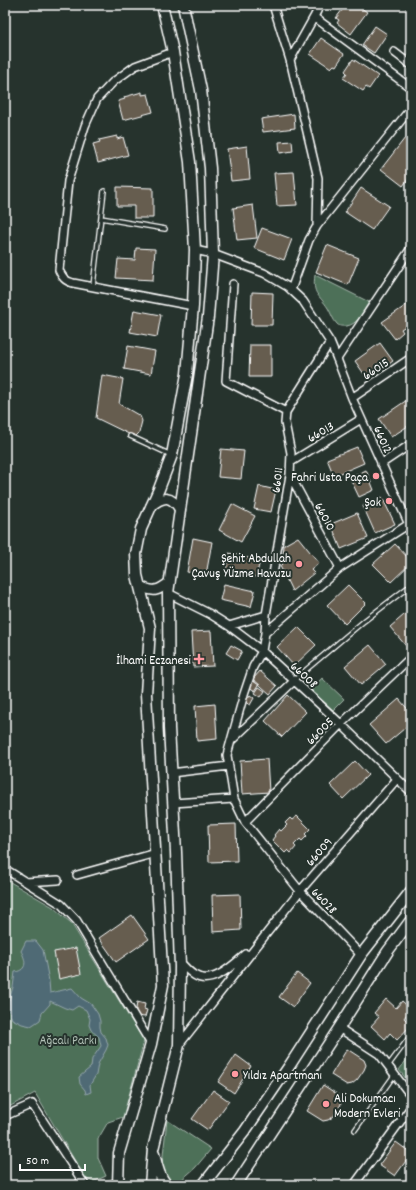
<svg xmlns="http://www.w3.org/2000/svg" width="416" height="1190" font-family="Dekko,sans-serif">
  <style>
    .green { fill: #4d6f59; stroke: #a6b7ac }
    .water { fill: #4f6b75; stroke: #95a6ac }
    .building { fill: #665d50; stroke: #fff }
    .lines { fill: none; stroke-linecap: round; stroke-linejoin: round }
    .service-casing { stroke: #fff; stroke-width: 6 }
    .minor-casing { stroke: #fff; stroke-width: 10 }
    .tertiary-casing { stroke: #fff; stroke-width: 12 }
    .secondary-casing { stroke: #fff; stroke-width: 13 }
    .service { stroke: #26332d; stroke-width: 3.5 }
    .minor { stroke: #26332d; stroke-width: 7 }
    .tertiary { stroke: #26332d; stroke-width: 9 }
    .secondary { stroke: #26332d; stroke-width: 10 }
    .poi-dot { fill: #ff9aa2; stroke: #26332d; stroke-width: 1.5 }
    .labels { text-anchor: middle; stroke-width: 4; stroke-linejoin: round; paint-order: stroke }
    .street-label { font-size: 13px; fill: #fff; stroke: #26332d }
    .poi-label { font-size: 13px; fill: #fff; stroke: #26332d; text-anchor: end }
    .park-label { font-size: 13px; fill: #afbeb4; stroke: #26332d }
  </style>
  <rect width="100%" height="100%" fill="#26332d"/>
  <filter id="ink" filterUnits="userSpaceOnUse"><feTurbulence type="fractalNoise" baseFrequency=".025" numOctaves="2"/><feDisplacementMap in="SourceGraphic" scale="8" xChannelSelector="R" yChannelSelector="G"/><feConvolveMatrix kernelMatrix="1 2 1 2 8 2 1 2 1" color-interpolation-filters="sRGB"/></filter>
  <g filter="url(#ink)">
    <path class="green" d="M 315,275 L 369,302 C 363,311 358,325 346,326 C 343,326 340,327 337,324 C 333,320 331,313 328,308 C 319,294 312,295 315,275 Z
      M 322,678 L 344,699 L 333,710 L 311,690 Z
      M 5,879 L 53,907 L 71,923 L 144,1041 L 123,1117 L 108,1122 L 98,1139 L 98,1158 L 106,1176 L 93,1182 L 85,1178 L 35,1093 L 5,1109 Z
      M 411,1054 L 411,1085 L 399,1070 Z
      M 167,1120 L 211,1149 L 195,1168 L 180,1181 L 171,1180 L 164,1175 L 162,1164 Z"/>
    <path class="water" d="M 26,941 L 36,941 L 43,950 L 49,981 L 50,993 L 72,988 L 81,998 L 91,1004 L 98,1014 L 100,1021 L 100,1027 L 101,1032 L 106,1038 L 108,1045 L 106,1050 L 98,1064 L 96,1075 L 90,1085 L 91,1092 L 86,1094 L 85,1090 L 80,1084 L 79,1077 L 91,1067 L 92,1059 L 101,1046 L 99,1037 L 91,1030 L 89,1025 L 90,1019 L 86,1010 L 78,1006 L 72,1010 L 65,1008 L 50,1001 L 50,1004 L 42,1013 L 40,1020 L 31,1026 L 22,1024 L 12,1019 L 7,1007 L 13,987 L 15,972 C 28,970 26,960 21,951 Z"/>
    <path class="building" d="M 289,5 L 299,5 L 294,10 Z
      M 346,5 L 349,7 L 351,5 L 357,5 L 367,12 L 351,34 L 337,23 L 339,20 L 336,18 Z
      M 402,5 L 411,5 L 411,11 Z
      M 375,26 L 387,34 L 374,53 L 362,45 Z
      M 321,38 L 344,54 L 336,66 L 334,65 L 331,68 L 310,54 Z
      M 353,59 L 378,76 L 369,89 L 366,87 L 363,91 L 343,78 L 347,73 L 345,71 Z
      M 142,92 L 142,95 L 148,94 L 153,112 L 123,120 L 118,101 L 125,99 L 124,97 Z
      M 294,114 L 295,128 L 263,132 L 261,119 Z
      M 117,136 L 117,139 L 123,137 L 128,155 L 98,163 L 93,144 L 100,142 L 99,140 Z
      M 405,138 L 411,142 L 411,175 L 403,186 L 381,169 Z
      M 292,141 L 293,151 L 280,153 L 279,142 Z
      M 247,146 L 250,179 L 231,181 L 227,149 Z
      M 294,172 L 297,205 L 277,206 L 274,173 Z
      M 117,187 L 153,188 L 153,218 L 134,218 L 134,206 L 117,206 Z
      M 361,188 L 389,206 L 372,230 L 345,212 Z
      M 253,205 L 257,238 L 237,240 L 233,208 Z
      M 262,228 L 292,239 L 284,260 L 254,248 Z
      M 327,245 L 359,258 L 348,285 L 316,272 Z
      M 136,248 L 155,249 L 153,280 L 116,278 L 118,259 L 135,260 Z
      M 252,292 L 273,293 L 272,325 L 251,325 Z
      M 408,304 L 411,308 L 411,326 L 409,324 L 401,329 L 403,332 L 395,339 L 382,322 Z
      M 134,310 L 161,315 L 157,337 L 130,332 Z
      M 380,343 L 393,361 L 385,367 L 382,363 L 374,369 L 376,372 L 367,378 L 355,361 Z
      M 250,345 L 271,345 L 271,377 L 249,377 Z
      M 128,346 L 155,351 L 151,374 L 124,369 Z
      M 102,375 L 123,379 L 119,404 L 140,416 L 142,421 L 139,433 L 135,437 L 96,418 Z
      M 407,400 L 411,406 L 411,424 L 391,437 L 379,419 Z
      M 357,447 L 364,463 L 334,476 L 327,459 Z
      M 221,449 L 244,451 L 241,479 L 218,477 Z
      M 366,470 L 374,490 L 359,497 L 350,478 Z
      M 259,486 L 276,490 L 271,512 L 254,509 Z
      M 382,497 L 395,524 L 375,533 L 363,506 Z
      M 232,504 L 255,516 L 241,542 L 219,530 Z
      M 357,513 L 368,538 L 341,549 L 331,524 Z
      M 298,537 L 319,563 L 311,570 L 314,573 L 292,591 L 280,566 L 285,561 L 283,558 L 284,545 Z
      M 193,538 L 212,542 L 206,575 L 187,572 Z
      M 395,544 L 411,561 L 411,563 L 391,582 L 373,564 Z
      M 229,553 L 260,561 L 256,577 L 226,570 Z
      M 224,584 L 255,591 L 251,607 L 220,600 Z
      M 348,585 L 366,603 L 345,624 L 327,605 Z
      M 411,609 L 411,642 L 406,646 L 390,627 Z
      M 298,627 L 316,645 L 294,666 L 277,647 Z
      M 211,631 L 213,666 L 193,667 L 191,632 Z
      M 231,645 L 242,651 L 237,660 L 226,653 Z
      M 370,645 L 386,664 L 361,685 L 345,666 Z
      M 260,671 L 277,686 L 270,694 L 253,679 Z
      M 253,681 L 259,685 L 255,691 L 249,687 Z
      M 259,687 L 265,691 L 261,697 L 255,693 Z
      M 250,695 L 254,698 L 250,705 L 245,702 Z
      M 288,695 L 306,712 L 282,737 L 265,721 Z
      M 399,699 L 411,713 L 411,723 L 386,744 L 369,725 Z
      M 215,704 L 217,739 L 197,741 L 195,706 Z
      M 267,759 L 269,792 L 242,794 L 240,761 Z
      M 355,761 L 368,775 L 343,799 L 330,785 Z
      M 297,816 L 310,829 L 305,834 L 307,836 L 302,841 L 300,839 L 294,845 L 296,847 L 291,853 L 288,850 L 285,853 L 272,840 L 275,836 L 274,835 L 279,829 L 281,831 L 287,825 L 285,823 L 290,818 L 292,820 Z
      M 236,824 L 237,861 L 209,862 L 208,825 Z
      M 240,894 L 241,930 L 213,932 L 212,895 Z
      M 132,915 L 149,939 L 116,962 L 99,938 Z
      M 76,948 L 81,974 L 59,979 L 54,952 Z
      M 297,973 L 310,983 L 293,1007 L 279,997 Z
      M 386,999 L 396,1008 L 402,1001 L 411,1009 L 404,1018 L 411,1025 L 397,1040 L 390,1033 L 385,1039 L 371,1026 L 379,1017 L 374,1013 Z
      M 137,1002 L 145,1004 L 144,1009 L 147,1010 L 145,1017 L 135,1016 Z
      M 347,1049 L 364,1060 L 366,1065 L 364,1070 L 357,1080 L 352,1084 L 347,1085 L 331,1075 Z
      M 236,1055 L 251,1066 L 234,1093 L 218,1082 Z
      M 323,1085 L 340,1096 L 342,1101 L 340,1106 L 333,1117 L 328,1120 L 323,1121 L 307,1111 Z
      M 213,1090 L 229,1101 L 208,1130 L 192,1119 Z
      M 396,1142 L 411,1153 L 411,1154 L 395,1176 L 379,1165 Z"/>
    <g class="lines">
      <defs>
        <path id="service" d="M 101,218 L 165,229
          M 93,286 L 104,191
          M 130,436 L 171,455
          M 294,680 L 364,621 L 411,585
          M 388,1066 L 411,1035
          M 355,1130 L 395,1074"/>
        <path id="minor" d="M 273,5 L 290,60 L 318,178 L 317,226
          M 320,5 L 314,17 L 411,88
          M 173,52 L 135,66 L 113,82 L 97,99 L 85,126 L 68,181 L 59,270 C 62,277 65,281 73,283 L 193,306
          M 394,52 L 411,65
          M 290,60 L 314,17
          M 195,250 L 213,254 L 264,273 L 288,287 L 303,301 L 330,342 L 337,359 L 352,398 L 411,529
          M 233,284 L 226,381 L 286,412
          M 291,290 L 309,240 L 317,226 L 411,108
          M 337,359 L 411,248
          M 352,398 L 411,358
          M 291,462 L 361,419
          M 381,464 L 411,444
          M 290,475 L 340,568
          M 168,593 L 210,614 L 229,626 L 262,651 L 341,724 L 411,792
          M 229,626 L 266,615
          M 265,633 L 266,615 L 290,475 L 291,453 L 285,423 L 286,412 L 330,342
          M 231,741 L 294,681
          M 171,773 L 229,766
          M 173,803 L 234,799
          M 245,822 L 341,724 L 411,657
          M 5,869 L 61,904 L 77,921 L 151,1044
          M 77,875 L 156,853
          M 25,882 L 58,880
          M 361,955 L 300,891 L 245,822 L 234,799 L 227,755 L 244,694 L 253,667 L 262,651 L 265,633 L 340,568 L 409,524
          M 180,962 C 185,967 189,972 194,975 C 212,987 234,964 246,954
          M 339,1028 L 379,1054 L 411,1096
          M 179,1045 L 300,891 L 397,779
          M 5,1116 L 32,1104 L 85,1185
          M 109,1185 L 118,1183
          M 354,1185 L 411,1107"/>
        <path id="tertiary" d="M 151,506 C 164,496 171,495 180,510
          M 140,586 C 154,593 158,591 170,582"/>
        <path id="secondary" d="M 154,1154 C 157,1165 159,1177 167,1185
          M 118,1185 L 119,1153 L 151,1044 L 163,985 L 146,694 L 150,628 L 137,575 L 136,554 L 141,529 L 159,489 L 172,455 L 187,374 L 193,306 L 195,250 L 190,162 L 173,52 L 162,5
          M 150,1185 L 153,1149 L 179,1045 L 180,967 L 176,852 L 169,728 L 168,593 L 208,317 L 213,254 L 210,168 L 201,90 L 183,5
          M 203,1185 L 245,1131 L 290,1065 L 361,955 L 411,891
          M 236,1185 L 339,1028 L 388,951 L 411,920"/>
      </defs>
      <use href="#service" class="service-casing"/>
      <use href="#minor" class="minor-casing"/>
      <use href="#tertiary" class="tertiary-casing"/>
      <use href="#secondary" class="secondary-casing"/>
      <use href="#service" class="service"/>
      <use href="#minor" class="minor"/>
      <use href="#tertiary" class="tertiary"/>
      <use href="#secondary" class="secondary"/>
    </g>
  </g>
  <g class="poi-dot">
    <circle cx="376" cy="476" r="4"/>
    <circle cx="389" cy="501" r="4"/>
    <circle cx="299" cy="564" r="4"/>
    <path d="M197 653h4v4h4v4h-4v4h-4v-4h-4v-4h4z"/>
    <circle cx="235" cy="1074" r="4"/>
    <circle cx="326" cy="1104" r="4"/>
  </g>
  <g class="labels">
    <g class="street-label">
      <text transform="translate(375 368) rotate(-34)" y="5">66015</text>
      <text transform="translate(320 431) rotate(-31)" y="5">66013</text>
      <text transform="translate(384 439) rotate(66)" y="5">66012</text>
      <text transform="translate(276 480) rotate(-83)" y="5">66011</text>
      <text transform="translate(326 516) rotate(62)" y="5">66010</text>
      <text transform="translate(305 674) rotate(43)" y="5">66008</text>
      <text transform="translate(319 730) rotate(-45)" y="5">66005</text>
      <text transform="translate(318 851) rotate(-49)" y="5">66009</text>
      <text transform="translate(325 900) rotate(46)" y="5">66028</text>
    </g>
    <g class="poi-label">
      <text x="368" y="481">Fahri Usta Paça</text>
      <text x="381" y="506">Şok</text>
      <text x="291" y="562">Şehit Abdullah<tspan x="291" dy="15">Çavuş YÜzme Havuzu</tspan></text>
      <text x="191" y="664">İlhami Eczanesi</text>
      <text x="243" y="1079" text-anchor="start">Yıldız Apartmanı</text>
      <text x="334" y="1102" text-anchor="start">Ali Dokumacı<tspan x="334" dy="15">Modern Evleri</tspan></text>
    </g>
    <g class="park-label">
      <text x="68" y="1044">Ağcalı Parkı</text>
    </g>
  </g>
  <rect width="416" height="1190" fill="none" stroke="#26332d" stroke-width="20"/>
  <rect x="10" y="10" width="396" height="1170" fill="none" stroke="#fff" stroke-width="1.5" filter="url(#ink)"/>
  <path d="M20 1164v6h65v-6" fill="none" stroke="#ffffff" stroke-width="2"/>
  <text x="26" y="1164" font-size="12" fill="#ffffff" stroke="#26332d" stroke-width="3" paint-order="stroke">50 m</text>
</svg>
